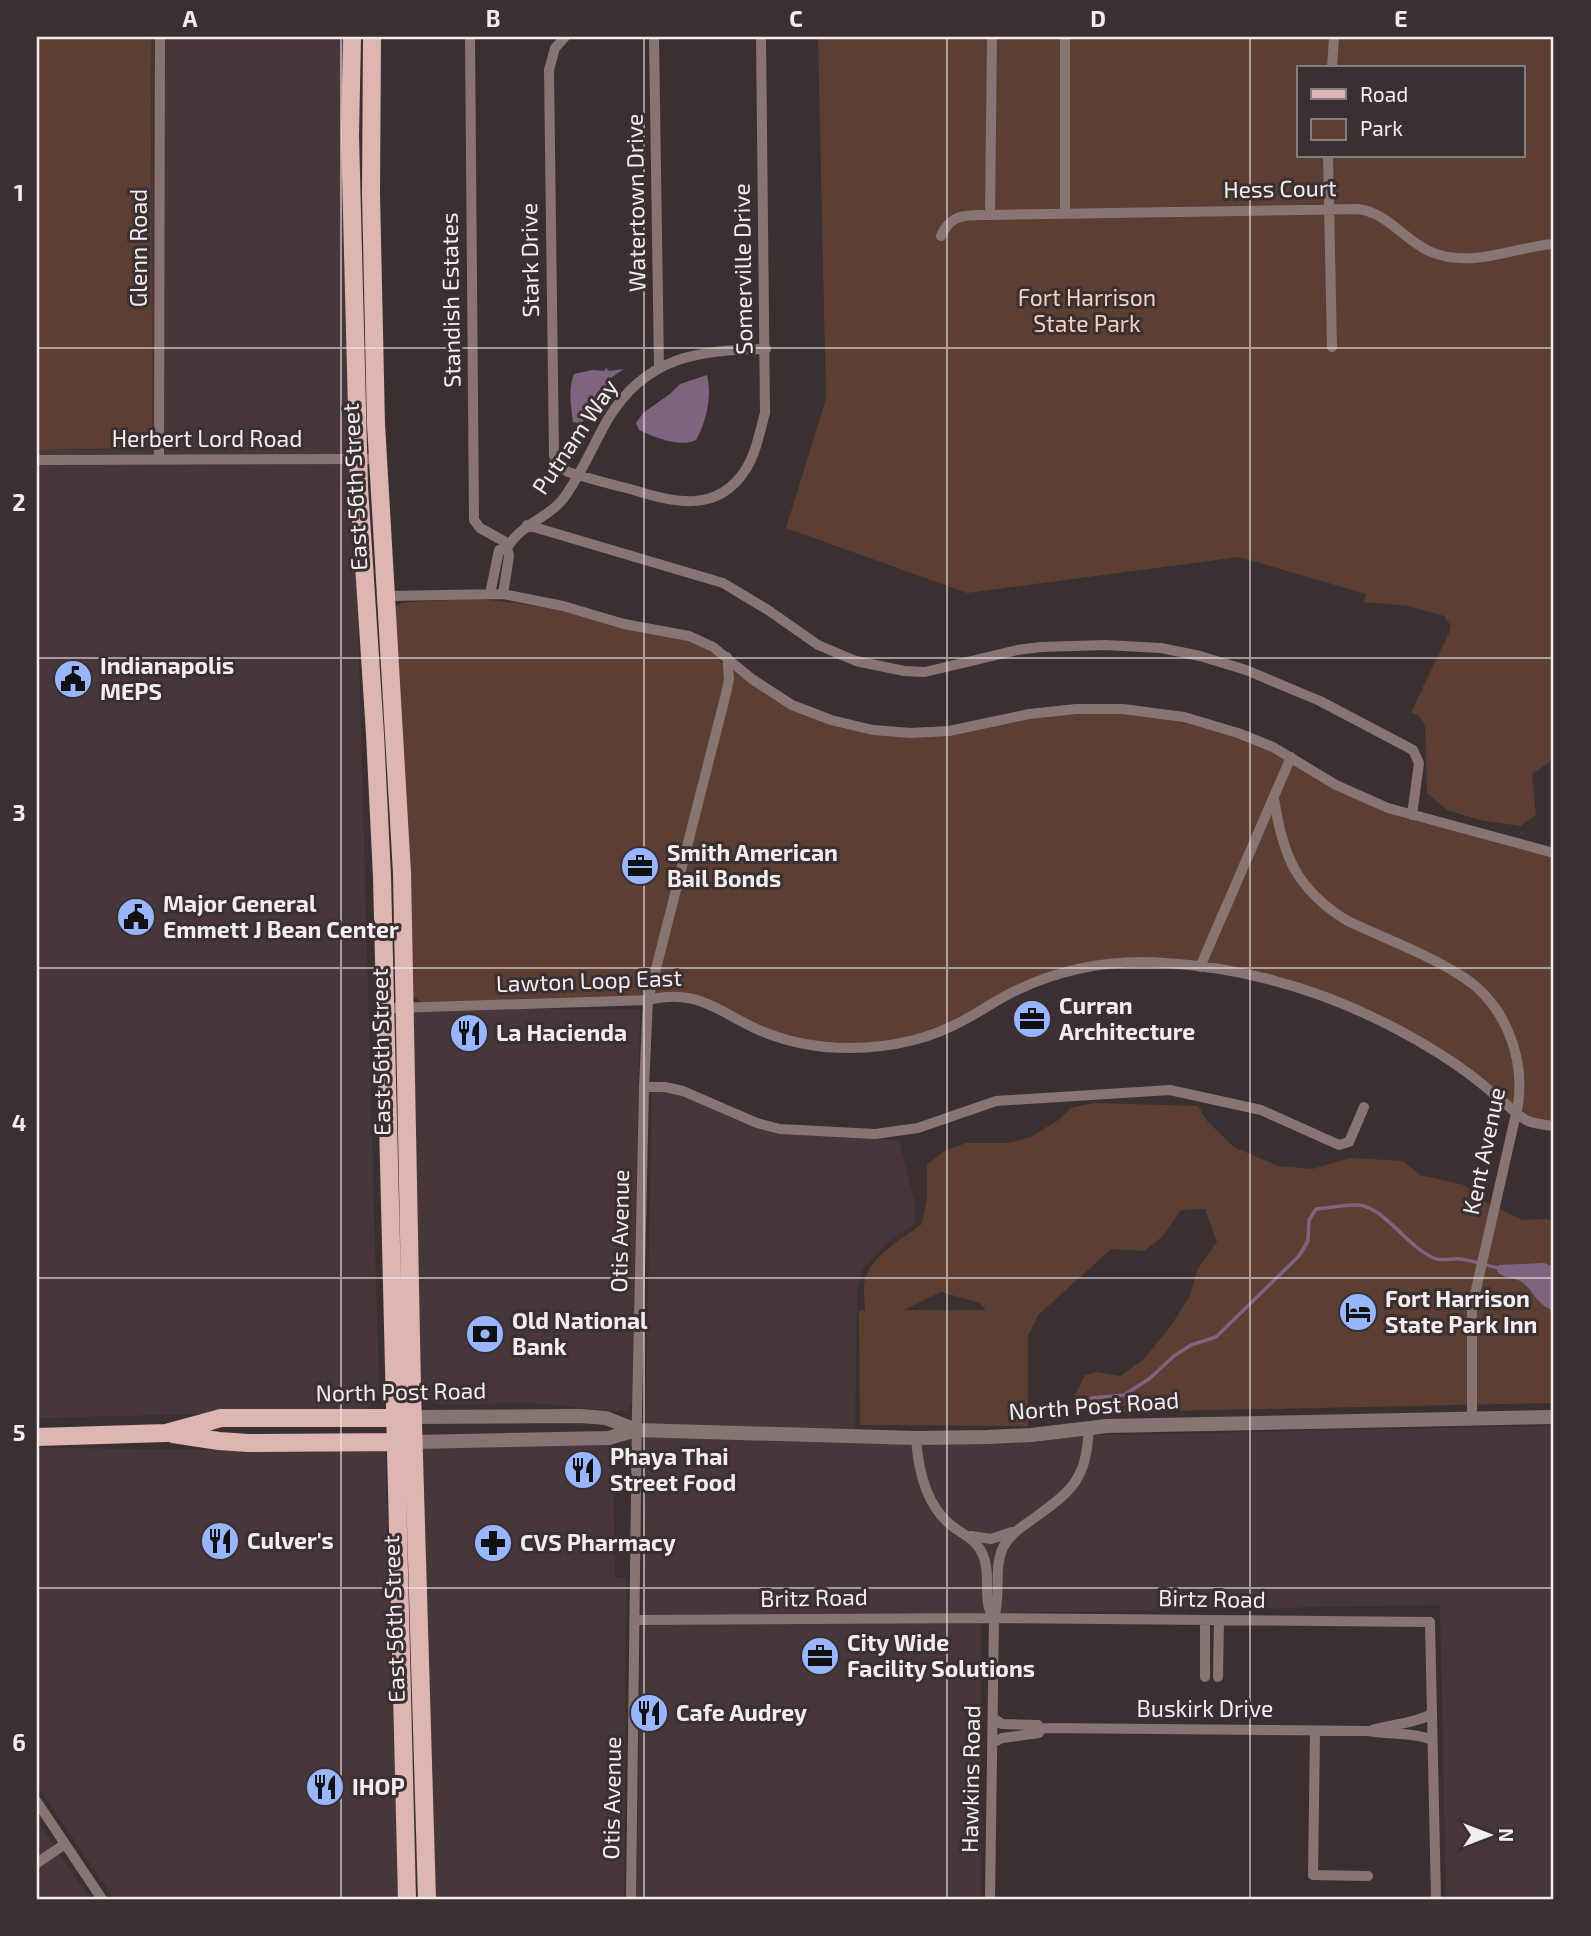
<svg xmlns="http://www.w3.org/2000/svg" width="1591" height="1936" font-family="'Exo 2',sans-serif">
  <style>
    .built { fill: #48373a }
    .green { fill: #5c3f32; fill-rule: evenodd }
    .water { fill: #7f6480 }
    .lines { fill: none; stroke-linecap: round; stroke-linejoin: round }
    .stream { stroke: #7f6480; stroke-width: 3.5 }
    .minor { stroke: #887472; stroke-width: 10 }
    .tertiary { stroke: #887472; stroke-width: 14 }
    .primary { stroke: #ddb5b1; stroke-width: 18 }
    .grid { fill: none; stroke: #f3edee; stroke-width: 2; stroke-opacity: 0.55 }
    .labels { text-anchor: middle; stroke-width: 6; stroke-linejoin: round; paint-order: stroke }
    .street-label { font-size: 23px; fill: #f3edee; stroke: #3a3032 }
    .park-label { font-size: 23px; fill: #f8d0bf; stroke: #3a3032 }
    .poi-label { font-size: 23px; font-weight: bold; fill: #f3edee; stroke: #3a3032; text-anchor: start }
    .neatline { fill: none; stroke: #f3edee; stroke-width: 2.5 }
    .grid-label { font-size: 23px; text-anchor: middle; font-weight: bold; fill: #f3edee }
  </style>
  <rect width="100%" height="100%" fill="#3a3032"/>
  <path class="built" d="M 151,37 L 342,37 L 379,1392 L 378,1398 L 366,1410 L 37,1418 L 37,450 L 105,450 L 141,448 L 149,445 L 152,206 Z
    M 514,1009 L 640,1009 L 632,1402 L 627,1412 L 532,1403 L 439,1404 L 424,1400 L 419,1390 L 411,1012 Z
    M 669,1090 L 783,1131 L 899,1141 L 916,1208 L 913,1224 L 888,1242 L 863,1269 L 857,1288 L 855,1440 L 1554,1426 L 1554,1899 L 1446,1899 L 1440,1605 L 981,1613 L 981,1899 L 636,1899 L 652,1091 Z
    M 613,1444 L 615,1578 L 626,1578 L 626,1582 L 624,1899 L 433,1899 L 422,1447 Z
    M 37,1448 L 385,1451 L 398,1899 L 114,1899 L 37,1785 Z
    M 37,1820 L 90,1899 L 37,1899 Z"/>
  <path class="green" d="M 37,37 L 151,37 L 152,433 L 149,445 L 141,448 L 37,450 Z
    M 818,37 L 1554,37 L 1554,759 L 1532,774 L 1536,815 L 1520,826 L 1480,820 L 1447,810 L 1427,793 L 1425,726 L 1420,717 L 1411,712 L 1449,633 L 1451,626 L 1444,616 L 1408,606 L 1364,602 L 1366,594 L 1239,557 L 967,593 L 786,528 L 826,399 ZM 1299,68 L 1523,68 L 1523,156 L 1299,156 Z
    M 478,599 C 521,602 696,629 719,659 C 724,665 724,672 724,679 L 646,988 L 642,995 L 421,1002 L 412,995 L 395,607 L 401,603 L 410,602 Z
    M 727,657 L 792,705 L 892,732 L 1123,709 L 1238,733 L 1361,797 L 1554,853 L 1554,1126 L 1534,1123 L 1480,1082 L 1342,1003 L 1189,965 L 1074,969 L 967,1019 L 901,1043 L 799,1043 L 703,1001 L 648,1000 L 726,693 Z
    M 1093,1103 L 1198,1106 L 1207,1121 L 1234,1147 L 1278,1166 L 1312,1169 L 1350,1158 L 1403,1161 L 1420,1175 L 1464,1185 L 1487,1203 L 1523,1220 L 1548,1219 L 1554,1223 L 1554,1403 L 1121,1412 L 1127,1405 L 1095,1412 L 1073,1399 L 1085,1375 L 1097,1372 L 1120,1376 L 1143,1360 L 1170,1327 L 1190,1296 L 1197,1270 L 1217,1242 L 1205,1209 L 1181,1210 L 1162,1237 L 1144,1251 L 1111,1249 L 1038,1315 L 1028,1336 L 1028,1426 L 860,1425 L 859,1311 L 865,1310 C 865,1301 862,1286 866,1277 C 875,1252 903,1239 922,1224 L 927,1198 L 927,1165 L 944,1151 L 966,1143 L 1008,1143 L 1031,1137 L 1060,1119 L 1071,1108 ZM 941,1292 L 980,1303 L 986,1310 L 904,1310 Z"/>
  <path class="water" d="M 606,368 L 609,371 L 624,369 L 612,377 L 581,424 L 573,422 C 571,407 568,388 574,374 L 592,370 L 604,371 Z
    M 707,375 C 712,396 707,420 696,440 C 681,448 653,437 639,430 L 636,423 L 643,413 L 670,394 L 680,384 Z
    M 1544,1263 L 1554,1267 L 1554,1311 C 1535,1303 1536,1294 1523,1283 C 1515,1276 1504,1280 1497,1271 L 1499,1265 Z"/>
  <g class="lines">
    <path class="stream" d="M 1091,1398 L 1124,1395 L 1149,1379 L 1174,1356 L 1191,1345 L 1216,1337 L 1299,1256 L 1308,1241 L 1309,1220 L 1316,1209 C 1330,1208 1346,1204 1359,1205 C 1385,1208 1407,1247 1434,1258 C 1442,1262 1452,1258 1461,1259 C 1473,1261 1486,1265 1498,1268"/>
    <path class="minor" d="M 470,37 L 474,520 L 480,528 L 509,544
      M 565,37 L 555,48 L 549,70 L 554,456 L 557,464 L 568,472 C 588,478 609,484 630,489 C 673,502 717,515 746,469 C 756,453 760,431 765,413 L 761,37
      M 654,37 L 659,368
      M 1065,37 L 1065,214
      M 1332,68 L 1334,37
      M 1328,156 L 1332,347
      M 990,215 L 1357,209 C 1388,212 1403,240 1431,252 C 1473,269 1512,247 1554,244
      M 941,236 C 951,213 967,215 990,215 L 992,37
      M 37,460 L 378,459
      M 159,460 L 160,37
      M 527,525 L 723,583 L 768,610 L 818,645 L 856,661 L 904,671 L 925,672 L 1017,650 L 1041,647 L 1105,645 L 1161,648 L 1200,656 L 1246,670 L 1320,701 L 1413,750 L 1419,763 L 1412,815
      M 490,594 L 499,550 L 507,548 C 521,524 547,519 563,499 C 581,475 593,445 608,419 C 646,356 699,350 766,349
      M 503,594 L 509,556 L 507,548
      M 385,596 L 503,594 L 563,606 L 624,624 L 689,636 L 713,647 L 752,679 L 792,705 L 831,720 L 873,730 L 911,733 L 949,731 L 1029,714 L 1076,709 L 1123,709 L 1184,717 L 1238,733 L 1273,747 L 1336,785 L 1388,808 L 1554,853
      M 1274,798 C 1282,854 1296,889 1346,920 C 1385,939 1428,954 1463,977 C 1505,1004 1525,1057 1518,1105 L 1472,1307 L 1472,1419
      M 1200,967 L 1291,757
      M 395,1008 L 648,1000 C 701,987 721,1015 766,1033 C 792,1043 821,1048 849,1048 C 890,1048 931,1039 966,1019 C 983,1010 999,998 1017,990 C 1064,968 1114,959 1166,963 C 1264,969 1357,1002 1440,1054 C 1459,1066 1478,1080 1495,1095 C 1506,1103 1516,1115 1528,1121 C 1536,1124 1546,1125 1554,1126
      M 644,1087 L 665,1087 L 683,1091 L 757,1123 L 780,1129 L 875,1134 L 918,1128 L 996,1101 L 1170,1090 L 1261,1110 L 1339,1145 L 1349,1142 L 1364,1107
      M 916,1438 C 918,1469 925,1505 952,1526 C 965,1536 976,1539 983,1555 C 992,1575 981,1601 994,1618
      M 971,1536 L 991,1539 L 1012,1532
      M 635,1620 L 994,1618 L 1430,1622 L 1436,1899
      M 1205,1620 L 1205,1677
      M 1218,1677 L 1219,1620
      M 1040,1728 L 1369,1731 C 1390,1735 1413,1732 1432,1740
      M 1372,1730 C 1392,1724 1413,1724 1432,1714
      M 1315,1731 L 1313,1875 L 1368,1876
      M 993,1743 L 1002,1738 L 1039,1733 L 1040,1730 L 1038,1725 L 1002,1724 L 993,1718
      M 37,1802 L 102,1899
      M 37,1863 L 65,1844
      M 631,1899 L 637,1411 L 644,1087 L 648,1000 L 726,693 L 729,679 L 727,657
      M 990,1899 L 994,1618 C 1002,1595 992,1565 1005,1544 C 1012,1533 1023,1526 1033,1519 C 1074,1489 1086,1480 1089,1427"/>
    <path class="tertiary" d="M 412,1417 L 580,1416 L 606,1418 L 636,1430
      M 413,1442 L 609,1438 L 636,1430 L 916,1438 L 987,1437 L 1031,1435 L 1107,1426 L 1554,1417"/>
    <path class="primary" d="M 352,37 L 350,135 L 359,487 L 375,734 L 382,877 L 407,1899
      M 372,37 L 371,194 L 376,424 L 402,873 L 412,1389 L 427,1899
      M 173,1434 L 219,1441 L 248,1443 L 404,1442
      M 37,1437 L 166,1433 L 221,1418 L 405,1418"/>
  </g>
  <path class="grid" d="M 341,37 L 341,1899M 644,37 L 644,1899M 947,37 L 947,1899M 1250,37 L 1250,1899M 37,348 L 1554,348M 37,658 L 1554,658M 37,968 L 1554,968M 37,1278 L 1554,1278M 37,1588 L 1554,1588"/>
  <defs>
    <symbol id="civic-disc" viewBox="-11 -11 22 22"><circle r="9.5" fill="#97b6fd" stroke="#3a3032"/><path d="M-.6-6.5H3V-4.5H.6V-3L4-1V1h2V6H-6V1h2V-1L-.6-3ZM-1.2 2.5V6h2.4V2.5Z" fill="#111"/></symbol>
    <symbol id="office-disc" viewBox="-11 -11 22 22"><circle r="9.5" fill="#97b6fd" stroke="#3a3032"/><path d="M-6-3h4V-5.5h4V-3h4V5H-6ZM-1-4.5V-3h2v-1.5ZM-6 0V1H6V0Z" fill="#111"/></symbol>
    <symbol id="restaurant-disc" viewBox="-11 -11 22 22"><circle r="9.5" fill="#97b6fd" stroke="#3a3032"/><path d="M-5-6h1v4h1v-4h1v4h1v-4h1v5L-1.5 .5V6h-2V.5L-5-1ZM5-6V6H3V1.5H1.5Q1.5-4 5-6Z" fill="#111"/></symbol>
    <symbol id="hotel-disc" viewBox="-11 -11 22 22"><circle r="9.5" fill="#97b6fd" stroke="#3a3032"/><path d="M-6-4.5h1.5V1H6V5H4.5V3h-9V5H-6ZM-4 0a1.8 1.8 0 1 1 3.6 0ZM.5 0V-2.5h3Q6-2.5 6 0Z" fill="#111"/></symbol>
    <symbol id="bank-disc" viewBox="-11 -11 22 22"><circle r="9.5" fill="#97b6fd" stroke="#3a3032"/><path d="M-6-4H6V4H-6ZM0-2.3a2.3 2.3 0 1 0 0 4.6a2.3 2.3 0 1 0 0-4.6Z" fill="#111"/></symbol>
    <symbol id="pharmacy-disc" viewBox="-11 -11 22 22"><circle r="9.5" fill="#97b6fd" stroke="#3a3032"/><path d="M-2-6h4v4h4v4h-4v4h-4v-4h-4v-4h4Z" fill="#111"/></symbol>
  </defs>
  <g fill-rule="evenodd">
    <use href="#civic-disc" x="51" y="657" width="44" height="44"/>
    <use href="#office-disc" x="618" y="844" width="44" height="44"/>
    <use href="#civic-disc" x="114" y="895" width="44" height="44"/>
    <use href="#office-disc" x="1010" y="997" width="44" height="44"/>
    <use href="#restaurant-disc" x="447" y="1011" width="44" height="44"/>
    <use href="#hotel-disc" x="1336" y="1290" width="44" height="44"/>
    <use href="#bank-disc" x="463" y="1312" width="44" height="44"/>
    <use href="#restaurant-disc" x="561" y="1448" width="44" height="44"/>
    <use href="#restaurant-disc" x="198" y="1519" width="44" height="44"/>
    <use href="#pharmacy-disc" x="471" y="1521" width="44" height="44"/>
    <use href="#office-disc" x="798" y="1634" width="44" height="44"/>
    <use href="#restaurant-disc" x="627" y="1691" width="44" height="44"/>
    <use href="#restaurant-disc" x="303" y="1765" width="44" height="44"/>
  </g>
  <g class="labels">
    <g class="street-label">
      <text transform="translate(1280 189) rotate(-1)" y="8">Hess Court</text>
      <text transform="translate(636 203) rotate(-91)" y="8">Watertown Drive</text>
      <text transform="translate(139 248) rotate(-90)" y="8">Glenn Road</text>
      <text transform="translate(530 260) rotate(-91)" y="8">Stark Drive</text>
      <text transform="translate(743 269) rotate(-91)" y="8">Somerville Drive</text>
      <text transform="translate(451 300) rotate(-91)" y="8">Standish Estates</text>
      <text transform="translate(575 437) rotate(-56)" y="8">Putnam Way</text>
      <text x="207" y="447">Herbert Lord Road</text>
      <text transform="translate(355 487) rotate(-93)" y="8">East 56th Street</text>
      <text transform="translate(589 981) rotate(-2)" y="8">Lawton Loop East</text>
      <text transform="translate(381 1052) rotate(-91)" y="8">East 56th Street</text>
      <text transform="translate(1484 1151) rotate(-78)" y="8">Kent Avenue</text>
      <text transform="translate(620 1231) rotate(-89)" y="8">Otis Avenue</text>
      <text transform="translate(401 1392) rotate(-1)" y="8">North Post Road</text>
      <text transform="translate(1094 1406) rotate(-4)" y="8">North Post Road</text>
      <text transform="translate(814 1598) rotate(-1)" y="8">Britz Road</text>
      <text transform="translate(1212 1599) rotate(1)" y="8">Birtz Road</text>
      <text transform="translate(394 1619) rotate(-92)" y="8">East 56th Street</text>
      <text x="1205" y="1717">Buskirk Drive</text>
      <text transform="translate(971 1779) rotate(-89)" y="8">Hawkins Road</text>
      <text transform="translate(612 1798) rotate(-89)" y="8">Otis Avenue</text>
    </g>
    <g class="park-label">
      <text x="1087" y="306">Fort Harrison<tspan x="1087" dy="26">State Park</tspan></text>
    </g>
    <g class="poi-label">
      <text x="100" y="674">Indianapolis<tspan x="100" dy="26">MEPS</tspan></text>
      <text x="667" y="861">Smith American<tspan x="667" dy="26">Bail Bonds</tspan></text>
      <text x="163" y="912">Major General<tspan x="163" dy="26">Emmett J Bean Center</tspan></text>
      <text x="1059" y="1014">Curran<tspan x="1059" dy="26">Architecture</tspan></text>
      <text x="496" y="1041">La Hacienda</text>
      <text x="1385" y="1307">Fort Harrison<tspan x="1385" dy="26">State Park Inn</tspan></text>
      <text x="512" y="1329">Old National<tspan x="512" dy="26">Bank</tspan></text>
      <text x="610" y="1465">Phaya Thai<tspan x="610" dy="26">Street Food</tspan></text>
      <text x="247" y="1549">Culver's</text>
      <text x="520" y="1551">CVS Pharmacy</text>
      <text x="847" y="1651">City Wide<tspan x="847" dy="26">Facility Solutions</tspan></text>
      <text x="676" y="1721">Cafe Audrey</text>
      <text x="352" y="1795">IHOP</text>
    </g>
  </g>
  <rect width="1591" height="1936" fill="none" stroke="#3a3032" stroke-width="77"/>
  <rect x="1297" y="66" width="228" height="91" fill="#3a3032" stroke="#847c7d" stroke-width="2"/>
  <rect x="1311" y="89" width="35" height="10" fill="#ddb5b1" stroke="#847c7d" stroke-width="2"/>
  <text x="1360" y="102" font-size="21" fill="#f3edee">Road</text>
  <rect x="1311" y="119" width="35" height="21" fill="#5c3f32" stroke="#847c7d" stroke-width="2"/>
  <text x="1360" y="136" font-size="21" fill="#f3edee">Park</text>
  <g transform="translate(1489 1835) rotate(90)" stroke="#3a3032" stroke-width="5" paint-order="stroke">
  <path d="M0-5L12 26L0 18L-12 26Z" fill="#f3edee"/>
  <text y="-10" font-size="19" font-weight="bold" text-anchor="middle" fill="#f3edee">N</text>
  </g>
  <rect x="38" y="38" width="1514" height="1860" class="neatline"/>
  <g class="grid-label">
    <text x="190" y="27">A</text>
    <text x="493" y="27">B</text>
    <text x="796" y="27">C</text>
    <text x="1098" y="27">D</text>
    <text x="1401" y="27">E</text>
    <text x="19" y="201">1</text>
    <text x="19" y="511">2</text>
    <text x="19" y="821">3</text>
    <text x="19" y="1131">4</text>
    <text x="19" y="1441">5</text>
    <text x="19" y="1751">6</text>
  </g>
</svg>
